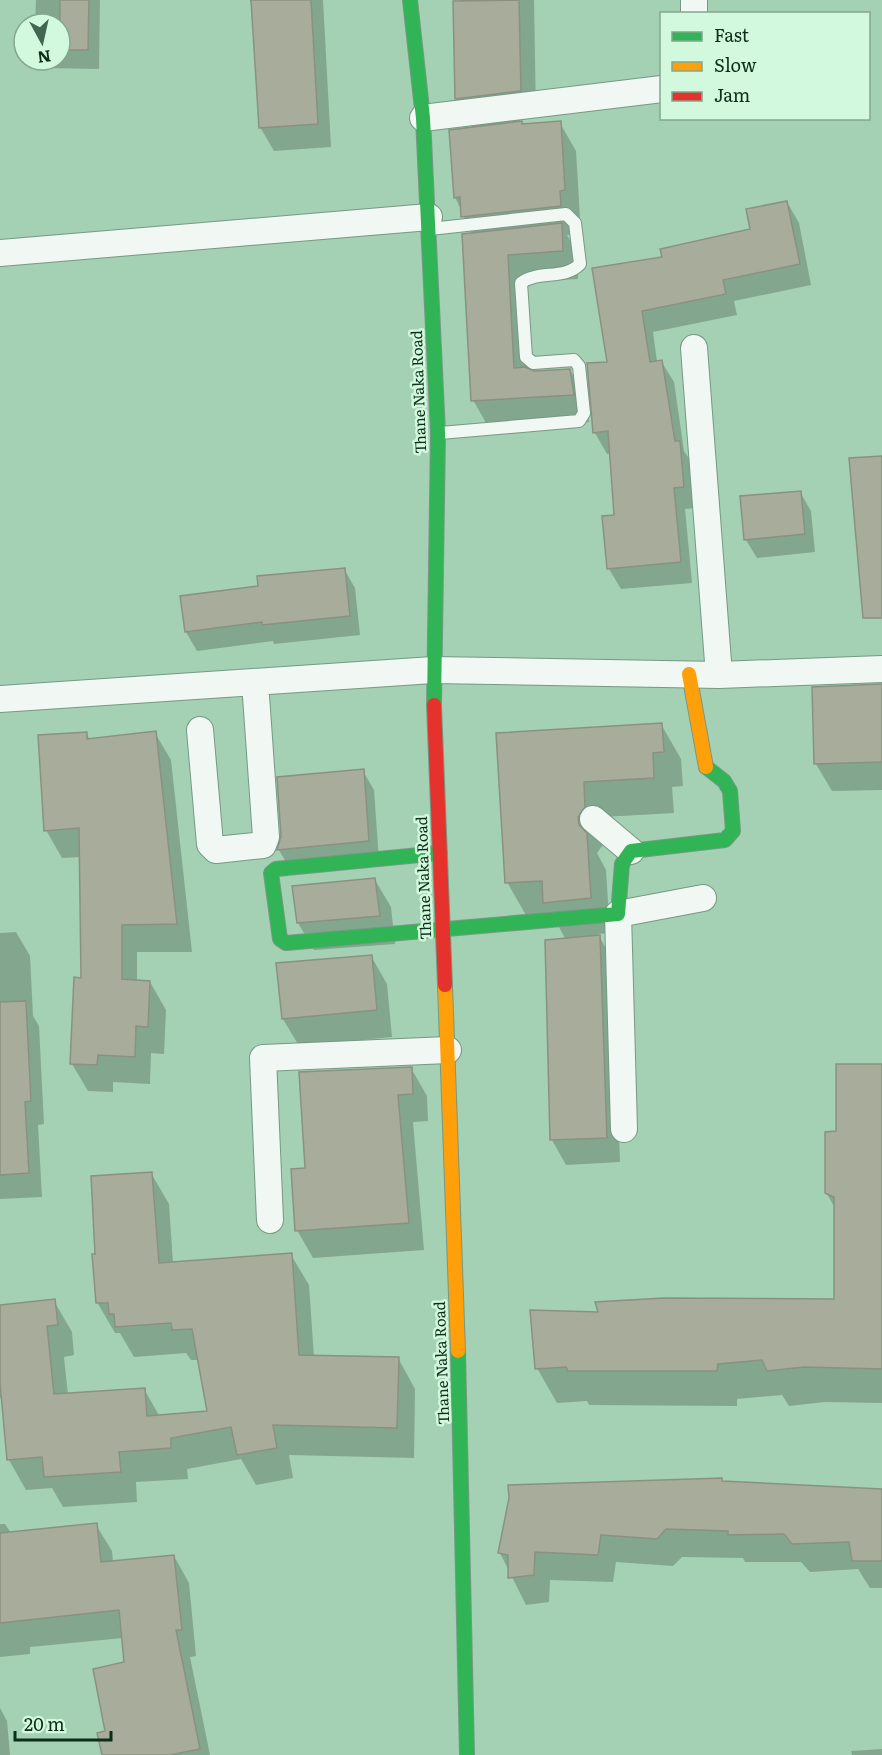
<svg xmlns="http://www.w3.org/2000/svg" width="882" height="1755" font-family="Literata,serif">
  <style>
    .shadow { fill: #0003 }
    .building { fill: #a8ac9b; stroke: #8b9180; stroke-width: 1.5 }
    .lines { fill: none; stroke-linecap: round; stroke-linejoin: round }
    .lane-casing { stroke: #769983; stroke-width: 14 }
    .street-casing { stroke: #769983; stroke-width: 28 }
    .fast-casing { stroke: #769983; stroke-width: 16 }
    .slow-casing { stroke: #769983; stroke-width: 16 }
    .jam-casing { stroke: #769983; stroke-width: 16 }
    .lane { stroke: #f1f8f4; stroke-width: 12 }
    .street { stroke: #f1f8f4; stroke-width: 26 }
    .fast { stroke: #30b455; stroke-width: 14 }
    .slow { stroke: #ff9f0a; stroke-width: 14 }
    .jam { stroke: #e5322d; stroke-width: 14 }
    .labels { text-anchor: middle; stroke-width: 5; stroke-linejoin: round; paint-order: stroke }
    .street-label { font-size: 15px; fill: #0d2e1a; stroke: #d2f8dd }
  </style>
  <rect width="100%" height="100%" fill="#a4d0b3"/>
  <path class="shadow" d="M 36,0 L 100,0 L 99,69 L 46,68 L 41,60 L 60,60 L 60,24 L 35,24 Z
    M 250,0 L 323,0 L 331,147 L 274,151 L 260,127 L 253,13 Z
    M 459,0 L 534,0 L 536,118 L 520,120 L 523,126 L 560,123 L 576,151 L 580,218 L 575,218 L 576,234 L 567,235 L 577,252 L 578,279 L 523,282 L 528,370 L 533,373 L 570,370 L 586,398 L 589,422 L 489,428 L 473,400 L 472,234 L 455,197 L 473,129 L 456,99 Z
    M 787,202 L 799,223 L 811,285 L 734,301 L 737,315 L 653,332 L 657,362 L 661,361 L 674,382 L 684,451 L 692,463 L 695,508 L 685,509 L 692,583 L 621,589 L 609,569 L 616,516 L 611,453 L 607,454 L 595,433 L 608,364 L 663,258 L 752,230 Z
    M 800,492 L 811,511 L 815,552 L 757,558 L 746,540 Z
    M 344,569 L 355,588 L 360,635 L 274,644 L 273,641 L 197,651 L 186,632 L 260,587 Z
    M 882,685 L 882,790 L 832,791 L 816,764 Z
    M 661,724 L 681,759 L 683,786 L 672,787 L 674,813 L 603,817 L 605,842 L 597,853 L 606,870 L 610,933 L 598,934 L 613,961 L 620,1162 L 566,1165 L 552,1140 L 548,1072 L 551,1072 L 566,940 L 553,916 L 527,917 L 507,882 L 498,734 Z
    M 86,733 L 90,740 L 155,733 L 171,760 L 192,952 L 137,952 L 137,982 L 150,982 L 166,1010 L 164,1054 L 151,1053 L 150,1084 L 113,1082 L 113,1092 L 88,1091 L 72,1064 L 82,979 L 81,857 L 62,858 L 46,830 Z
    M 363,771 L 374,790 L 379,860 L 290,869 L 279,850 L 282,836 Z
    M 375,880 L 391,907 L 395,944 L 314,950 L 298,923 Z
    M 16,932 L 30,956 L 33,1016 L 39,1026 L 44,1124 L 38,1125 L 42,1197 L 0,1199 L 0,933 Z
    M 371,956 L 387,984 L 392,1037 L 299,1046 L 283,1019 Z
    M 882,1066 L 882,1403 L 825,1402 L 789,1406 L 782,1395 L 737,1399 L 737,1406 L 589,1405 L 587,1401 L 557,1403 L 537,1368 L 600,1314 L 836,1300 L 835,1208 L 826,1192 L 837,1133 Z
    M 411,1068 L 427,1096 L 428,1121 L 413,1122 L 424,1250 L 313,1258 L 297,1230 L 306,1170 Z
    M 151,1173 L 169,1204 L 173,1263 L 291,1255 L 309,1285 L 314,1357 L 398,1358 L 415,1389 L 414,1458 L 289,1455 L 293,1478 L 256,1485 L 241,1459 L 187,1469 L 188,1479 L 136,1482 L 137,1502 L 63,1507 L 52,1488 L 26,1490 L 9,1460 L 5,1405 L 0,1397 L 0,1307 L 54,1301 L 72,1332 L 74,1355 L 64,1357 L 68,1395 L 144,1389 L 160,1417 L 208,1412 L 199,1360 L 191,1360 L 186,1353 L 134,1357 L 120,1333 L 115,1333 L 97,1302 L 96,1256 Z
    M 721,1479 L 723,1483 L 882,1491 L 882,1588 L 870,1588 L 858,1569 L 810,1572 L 801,1562 L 745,1562 L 743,1558 L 682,1557 L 673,1566 L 616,1562 L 613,1582 L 550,1580 L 549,1602 L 526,1605 L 500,1553 Z
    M 0,1524 L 5,1524 L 11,1533 L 96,1525 L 112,1551 L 113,1562 L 174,1556 L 189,1583 L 196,1656 L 190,1657 L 210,1755 L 104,1755 L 126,1664 L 123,1638 L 30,1647 L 30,1654 L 0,1657 Z
    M 0,1708 L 7,1721 L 10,1755 L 0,1755 Z
    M 882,1749 L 882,1755 L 852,1755 L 851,1751 Z"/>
  <path class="building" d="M 60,0 L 89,0 L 88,50 L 60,50 Z
    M 251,0 L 311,0 L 318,124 L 259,128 Z
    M 519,0 L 521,91 L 455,99 L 453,1 Z
    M 522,121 L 522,124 L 561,121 L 565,190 L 560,191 L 561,206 L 461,217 L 460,197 L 454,198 L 449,130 Z
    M 787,201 L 800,264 L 723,280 L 726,294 L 642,311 L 650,362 L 662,360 L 675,441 L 680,441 L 684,487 L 674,488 L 681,562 L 607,569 L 602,516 L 614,515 L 608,431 L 593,433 L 587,363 L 607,362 L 592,268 L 662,257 L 660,249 L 750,229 L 746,209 Z
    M 562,223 L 563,251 L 508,255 L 514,368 L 525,367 L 534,371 L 570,369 L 574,395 L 471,401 L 462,234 Z
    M 882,456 L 882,618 L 863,618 L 849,458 Z
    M 801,491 L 805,534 L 744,540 L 740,496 Z
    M 345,568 L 350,616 L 262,625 L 262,622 L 185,632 L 180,596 L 258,586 L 257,576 Z
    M 882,684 L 882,762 L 814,764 L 812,687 Z
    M 662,723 L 664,752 L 653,753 L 654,778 L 584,782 L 585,807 L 578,817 L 579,825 L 587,833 L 591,898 L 543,903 L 542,881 L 505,883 L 496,733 Z
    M 156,731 L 177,924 L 122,925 L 122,979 L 150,981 L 148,1027 L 136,1026 L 135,1057 L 98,1055 L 97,1065 L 70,1064 L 74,977 L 81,978 L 79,828 L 44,831 L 38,735 L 87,732 L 87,739 Z
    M 364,769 L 369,841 L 277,850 L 281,836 L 277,777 Z
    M 375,878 L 380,916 L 297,923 L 292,886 Z
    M 600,935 L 607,1138 L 550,1140 L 545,940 Z
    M 372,955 L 377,1010 L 282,1019 L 276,963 Z
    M 26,1001 L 31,1101 L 25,1102 L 29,1173 L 0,1175 L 0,1002 Z
    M 836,1064 L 882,1064 L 882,1369 L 804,1367 L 767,1371 L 762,1360 L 718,1364 L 717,1371 L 568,1371 L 566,1367 L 535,1369 L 530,1310 L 598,1312 L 595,1302 L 664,1298 L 834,1299 L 834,1197 L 825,1193 L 825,1132 L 836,1131 Z
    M 412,1067 L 413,1094 L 398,1095 L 409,1223 L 295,1231 L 291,1169 L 305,1168 L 299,1072 Z
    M 152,1172 L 159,1263 L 292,1253 L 299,1355 L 399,1357 L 397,1428 L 273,1425 L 277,1448 L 237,1455 L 231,1427 L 171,1438 L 171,1448 L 119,1452 L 121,1472 L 44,1477 L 42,1457 L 7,1460 L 0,1383 L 0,1305 L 55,1299 L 58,1325 L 47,1326 L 54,1394 L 145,1388 L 147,1416 L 207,1411 L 192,1329 L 172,1330 L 171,1323 L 115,1327 L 114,1314 L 109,1314 L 108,1303 L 96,1303 L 92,1254 L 95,1254 L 91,1176 Z
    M 722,1478 L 722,1481 L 882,1489 L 882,1561 L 852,1561 L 849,1542 L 792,1544 L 784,1534 L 728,1535 L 728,1531 L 666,1529 L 657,1539 L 601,1535 L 598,1555 L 535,1552 L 534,1575 L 508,1578 L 508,1555 L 498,1553 L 509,1498 L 508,1485 Z
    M 97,1523 L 101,1562 L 174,1555 L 182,1630 L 176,1630 L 200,1749 L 170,1755 L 102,1755 L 97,1733 L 105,1731 L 93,1669 L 124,1662 L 119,1610 L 0,1623 L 0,1533 Z"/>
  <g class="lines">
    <defs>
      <path id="lane" d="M 430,229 L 566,214 L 575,223 L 580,264 C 565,280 538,270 521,283 L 526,357 L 533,363 L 574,360 L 579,366 L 584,413 L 579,421 L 440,433"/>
      <path id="street" d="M 694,0 L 694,14
        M 423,118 L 662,89
        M 0,253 L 429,217
        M 694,348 L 719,675
        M 0,699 L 433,670 L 719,675 L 882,669
        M 200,730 L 210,844 L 216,850 L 263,845 L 266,837 L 255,682
        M 593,819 L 631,851
        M 624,1129 L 618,914 L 703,898
        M 270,1220 L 263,1058 L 448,1050"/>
      <path id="fast" d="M 410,0 L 423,118 L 438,433 L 434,705
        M 440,853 L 276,869 L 271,873 L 280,939 L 286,943 L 618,914 L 622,864 L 631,851 L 725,840 L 733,831 L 730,791 L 724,781 L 706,767
        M 458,1351 L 467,1755"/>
      <path id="slow" d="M 689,674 L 706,767
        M 445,985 L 458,1351"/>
      <path id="jam" d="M 434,705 L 445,985"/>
    </defs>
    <use href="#lane" class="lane-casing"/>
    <use href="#street" class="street-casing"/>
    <use href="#fast" class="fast-casing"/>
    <use href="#slow" class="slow-casing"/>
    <use href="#jam" class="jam-casing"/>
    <use href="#lane" class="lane"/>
    <use href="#street" class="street"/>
    <use href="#fast" class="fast"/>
    <use href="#slow" class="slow"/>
    <use href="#jam" class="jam"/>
  </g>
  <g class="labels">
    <g class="street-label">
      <text transform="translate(419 392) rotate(-92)" y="5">Thane Naka Road</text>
      <text transform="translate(424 878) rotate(-92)" y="5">Thane Naka Road</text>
      <text transform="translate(442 1363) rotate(-92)" y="5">Thane Naka Road</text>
    </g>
  </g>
  <rect x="660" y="12" width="210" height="108" fill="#d2f8dd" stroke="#83a78f" stroke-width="1.5"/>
  <rect x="672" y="32" width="30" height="9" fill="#30b455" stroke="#83a78f" stroke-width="1.5"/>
  <text x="714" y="42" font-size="18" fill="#0d2e1a">Fast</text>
  <rect x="672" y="62" width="30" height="9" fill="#ff9f0a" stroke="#83a78f" stroke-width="1.5"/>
  <text x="714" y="72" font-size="18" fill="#0d2e1a">Slow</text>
  <rect x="672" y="92" width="30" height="9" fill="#e5322d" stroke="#83a78f" stroke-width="1.5"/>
  <text x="714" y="102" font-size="18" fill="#0d2e1a">Jam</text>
  <g transform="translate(42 42) rotate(172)"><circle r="28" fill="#d2f8dd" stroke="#83a78f" stroke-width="1.5"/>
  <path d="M0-4.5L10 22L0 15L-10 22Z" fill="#426750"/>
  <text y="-9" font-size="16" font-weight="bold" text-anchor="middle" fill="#0d2e1a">N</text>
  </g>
  <path d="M15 1731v9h96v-9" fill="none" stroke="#0d2e1a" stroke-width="3"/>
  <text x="24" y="1731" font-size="18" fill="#0d2e1a" stroke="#d2f8dd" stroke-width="4.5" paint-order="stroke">20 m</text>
</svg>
